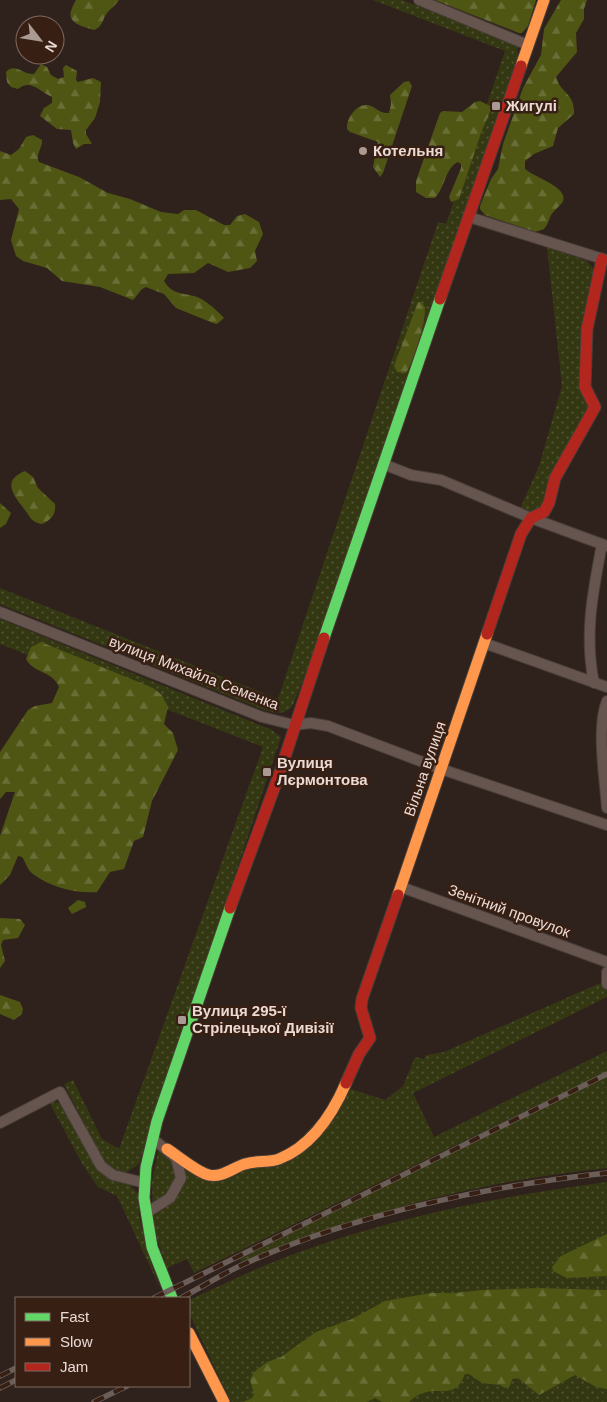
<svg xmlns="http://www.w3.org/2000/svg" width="607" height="1402" font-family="Arial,sans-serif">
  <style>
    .grass { fill: url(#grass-dots) }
    .forest { fill: url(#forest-firs) }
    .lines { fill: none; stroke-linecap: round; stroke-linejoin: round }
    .street-casing { stroke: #483d37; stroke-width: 12 }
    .fast-casing { stroke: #483d37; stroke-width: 13 }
    .slow-casing { stroke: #483d37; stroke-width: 13 }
    .jam-casing { stroke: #483d37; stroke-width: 13 }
    .street { stroke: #66544e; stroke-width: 10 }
    .fast { stroke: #63d668; stroke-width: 11 }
    .slow { stroke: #ff974d; stroke-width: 11 }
    .jam { stroke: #b3261e; stroke-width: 11 }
    .rail-casing { stroke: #6b5e58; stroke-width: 5.5 }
    .rail { stroke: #371f14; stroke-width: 4; stroke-dasharray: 11; stroke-linecap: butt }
    .poi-dot { fill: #a99a93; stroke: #371f14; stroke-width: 2 }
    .labels { text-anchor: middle; stroke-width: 5; stroke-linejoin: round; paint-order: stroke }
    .poi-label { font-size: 15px; font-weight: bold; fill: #ebdad3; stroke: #371f14; text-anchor: start }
    .street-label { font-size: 15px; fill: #ebdad3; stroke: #371f14 }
  </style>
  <defs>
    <pattern id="grass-dots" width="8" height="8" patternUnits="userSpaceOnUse" patternTransform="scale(1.25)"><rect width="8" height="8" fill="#343812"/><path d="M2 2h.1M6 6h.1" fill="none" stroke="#525434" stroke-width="1.8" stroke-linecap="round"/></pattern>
    <pattern id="forest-firs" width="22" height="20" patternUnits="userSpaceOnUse" patternTransform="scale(1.25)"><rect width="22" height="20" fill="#4f5614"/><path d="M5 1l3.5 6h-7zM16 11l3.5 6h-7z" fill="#686e35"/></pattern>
  </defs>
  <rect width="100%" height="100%" fill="#2f221c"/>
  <path class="grass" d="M 373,0 L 402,0 L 511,43 L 517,47 L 518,55 L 309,665 L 293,705 C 284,716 276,713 264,710 L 0,604 L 0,588 L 278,699 L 438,222 L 446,224 L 505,51 Z
    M 547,247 L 587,261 L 594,269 L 589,406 L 541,509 L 528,512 L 520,509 L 539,466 L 562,386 Z
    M 0,619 L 272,730 L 281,737 L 139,1164 L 125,1173 L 110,1168 L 105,1163 L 64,1084 L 73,1080 L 102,1139 L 119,1149 L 263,747 L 0,644 Z
    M 607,980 L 607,997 L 413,1093 L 434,1137 L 607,1051 L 607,1071 L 194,1273 L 187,1259 L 167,1268 L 153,1227 L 152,1180 L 158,1152 L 162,1151 L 207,1179 L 281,1160 L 347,1088 L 385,1100 L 403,1086 L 415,1057 L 424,1059 L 426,1055 L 444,1052 Z
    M 607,1076 L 607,1168 C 474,1182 365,1212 242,1262 L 240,1259 L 424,1165 Z
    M 54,1101 L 63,1105 L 97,1167 L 111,1179 L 130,1185 L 138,1194 L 139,1216 L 152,1266 L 160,1288 L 117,1196 L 98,1187 L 83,1165 L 49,1102 Z
    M 607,1182 L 607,1402 L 231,1402 L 189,1313 L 189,1300 C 224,1284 260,1266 297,1253 C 397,1216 502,1196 607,1182 Z"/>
  <path class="forest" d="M 76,0 L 119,0 C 115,6 111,8 107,13 C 102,20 103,26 94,30 C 86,27 67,24 71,11 C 72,7 74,4 76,0 Z
    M 435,0 L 536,0 L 528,26 L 522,33 L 519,33 Z
    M 561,0 L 587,0 L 584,9 L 584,19 L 576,33 L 577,52 L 556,77 C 561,94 575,93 574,114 L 558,128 L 553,146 L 534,154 L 525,161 L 525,169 C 533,177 572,188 562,203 C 559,207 554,210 551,215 C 549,220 548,224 544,229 L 535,232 L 485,215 L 480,209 L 480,206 L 491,179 L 498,169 L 503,144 L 523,88 L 541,55 L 544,29 Z
    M 41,64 L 47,67 L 51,75 L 58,79 L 64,77 L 63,68 L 66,65 L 77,71 L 76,80 L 78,82 L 93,78 L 101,82 L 100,102 L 95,118 L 86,130 L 86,134 L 92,144 L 84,144 L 76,149 L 73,143 L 71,130 L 57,129 L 40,116 L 44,108 L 52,103 L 52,97 C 41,92 30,78 18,89 L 11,87 L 7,82 L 6,72 C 15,62 23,75 34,74 Z
    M 409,81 L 412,86 L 383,173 L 380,177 L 373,167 L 378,142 L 350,132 L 347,129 C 346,120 355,105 366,105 C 375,105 378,114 389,113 L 391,104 L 390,95 L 404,82 Z
    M 480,101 L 492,107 L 481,133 L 459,199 L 451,202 L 449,197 L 461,168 L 461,164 L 458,162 C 445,168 445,188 435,198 L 426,198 L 416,192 L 416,181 L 440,113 L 443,111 L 462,112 L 475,102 Z
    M 33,135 L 42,140 C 43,147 35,155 39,162 L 79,177 L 108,193 L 130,199 L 161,212 L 178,214 L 184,210 L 196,210 L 224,225 L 230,225 L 237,216 L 245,214 L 259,222 L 263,234 L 255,251 L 257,261 L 250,268 L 228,272 L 208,263 L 194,273 L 168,274 L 164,281 C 172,294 181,293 194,296 C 203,298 218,311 224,318 L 217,324 L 213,323 L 176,308 L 164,294 L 146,287 L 142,289 L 133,300 L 100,287 L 62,281 L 47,268 L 23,261 L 16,256 L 11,240 L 19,209 L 11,199 L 0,200 L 0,151 L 11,155 L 19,149 L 26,137 Z
    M 418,302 L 421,302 L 425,307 C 426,322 414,360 406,373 L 397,372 L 394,366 Z
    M 25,471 L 33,477 L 38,488 L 55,504 C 56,515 51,520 42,524 C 31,522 31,518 25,510 C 15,497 0,481 25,471 Z
    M 0,503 L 11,513 L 6,524 L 0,528 Z
    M 41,642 L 153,688 L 162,695 L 168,707 L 164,724 L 173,733 L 178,750 L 152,801 L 143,837 L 134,841 L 124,869 L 110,872 L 97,892 C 76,894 50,887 33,874 C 27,870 26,862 22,857 L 18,856 L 10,875 L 0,885 L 0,836 L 15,792 L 6,792 L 0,799 L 0,752 L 28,710 L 35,706 L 52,703 L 59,687 C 53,671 33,673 26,659 L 31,647 Z
    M 78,900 L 85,902 L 86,907 L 72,914 L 68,908 Z
    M 0,918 L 20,919 L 25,925 L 18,938 L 3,940 L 1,945 L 5,961 L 0,968 Z
    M 0,995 L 20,1002 L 23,1009 L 22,1014 L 14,1020 L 0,1014 Z
    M 607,1234 L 607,1276 L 567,1278 L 553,1271 L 552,1267 L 561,1256 Z
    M 539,1288 L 607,1290 L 607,1389 L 596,1387 L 575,1375 L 539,1395 L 518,1378 L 512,1379 L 510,1386 L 505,1388 L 500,1385 L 482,1383 L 469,1374 L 465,1374 C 463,1378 461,1384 457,1387 C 444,1397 429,1383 409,1402 L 382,1402 L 375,1398 L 367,1402 L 243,1402 L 252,1398 L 254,1394 L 250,1380 L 254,1372 L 267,1362 L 281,1357 L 316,1332 L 352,1319 L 385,1301 L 431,1293 L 455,1293 L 482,1290 Z"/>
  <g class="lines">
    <defs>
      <path id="street" d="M 419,0 L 528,45
        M 469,217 L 606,260
        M 383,464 L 411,475 L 441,480 L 531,518 L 607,546
        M 0,612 L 262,717 L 294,725 L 311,723 L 328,726 L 441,769 L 607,825
        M 484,643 L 607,687
        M 594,683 C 584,635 593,591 602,544
        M 607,701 C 596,726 605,780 607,808
        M 401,887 L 607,962
        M 607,984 L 607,972
        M 0,1123 L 60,1092 L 101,1166 L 113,1175 L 145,1183
        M 146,1213 L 170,1198 L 181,1178 L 176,1158 L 152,1138"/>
      <path id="fast" d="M 324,638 L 440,299
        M 172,1298 L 152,1247 L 144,1198 L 146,1167 L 157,1121 L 230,908"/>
      <path id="slow" d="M 521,66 L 544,0
        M 398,895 L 487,634
        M 167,1149 C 178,1156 198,1173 209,1175 C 222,1178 234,1167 245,1164 C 256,1160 269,1163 279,1159 C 312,1146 333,1113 346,1083
        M 189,1333 L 224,1402"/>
      <path id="jam" d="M 440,299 L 521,66
        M 487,634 L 521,534 L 531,518 L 544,512 L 549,503 L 555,478 L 595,407 L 585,387 L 587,329 L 602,259
        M 230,908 L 279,775 L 324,638
        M 346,1083 L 359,1054 L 370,1038 L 361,1008 L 362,999 L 398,895"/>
    </defs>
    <use href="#street" class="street-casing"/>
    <use href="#fast" class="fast-casing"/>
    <use href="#slow" class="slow-casing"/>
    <use href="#jam" class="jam-casing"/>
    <use href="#street" class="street"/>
    <use href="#fast" class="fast"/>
    <use href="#slow" class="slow"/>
    <use href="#jam" class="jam"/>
    <defs>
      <path id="rail" d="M 154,1298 L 607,1074
        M 181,1298 C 202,1287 222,1274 244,1264 C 355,1214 487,1186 607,1173
        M 0,1376 L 16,1368
        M 0,1388 L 16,1380
        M 94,1402 L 127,1386"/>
    </defs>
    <use href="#rail" class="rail-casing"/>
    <use href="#rail" class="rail"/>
  </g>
  <g class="poi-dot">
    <rect x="491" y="101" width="10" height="10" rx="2.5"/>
    <circle cx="363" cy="151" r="5"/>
    <rect x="262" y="767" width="10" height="10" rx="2.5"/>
    <rect x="177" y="1015" width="10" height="10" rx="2.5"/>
  </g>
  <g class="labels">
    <g class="poi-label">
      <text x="506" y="111">Жигулі</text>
      <text x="373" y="156">Котельня</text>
      <text x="277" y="768">Вулиця<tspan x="277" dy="17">Лєрмонтова</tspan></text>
      <text x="192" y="1016">Вулиця 295-ї<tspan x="192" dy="17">Стрілецької Дивізії</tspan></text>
    </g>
    <g class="street-label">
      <text transform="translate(194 673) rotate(21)" y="5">вулиця Михайла Семенка</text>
      <text transform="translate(425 769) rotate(-71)" y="5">Вільна вулиця</text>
      <text transform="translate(509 911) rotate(20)" y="5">Зенітний провулок</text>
    </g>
  </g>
  <rect x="15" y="1297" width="175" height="90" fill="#371f14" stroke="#7f6a60"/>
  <rect x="25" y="1313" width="25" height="8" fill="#63d668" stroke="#7f6a60"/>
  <text x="60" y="1322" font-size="15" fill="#ebdad3">Fast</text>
  <rect x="25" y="1338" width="25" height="8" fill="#ff974d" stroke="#7f6a60"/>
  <text x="60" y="1347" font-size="15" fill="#ebdad3">Slow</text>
  <rect x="25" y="1363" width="25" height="8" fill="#b3261e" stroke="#7f6a60"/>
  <text x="60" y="1372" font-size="15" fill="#ebdad3">Jam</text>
  <g transform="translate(40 40) rotate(121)"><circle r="24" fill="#371f14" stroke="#7f6a60"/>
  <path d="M0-4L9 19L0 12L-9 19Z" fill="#a99a93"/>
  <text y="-8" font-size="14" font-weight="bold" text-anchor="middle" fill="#ebdad3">N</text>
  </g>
</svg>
